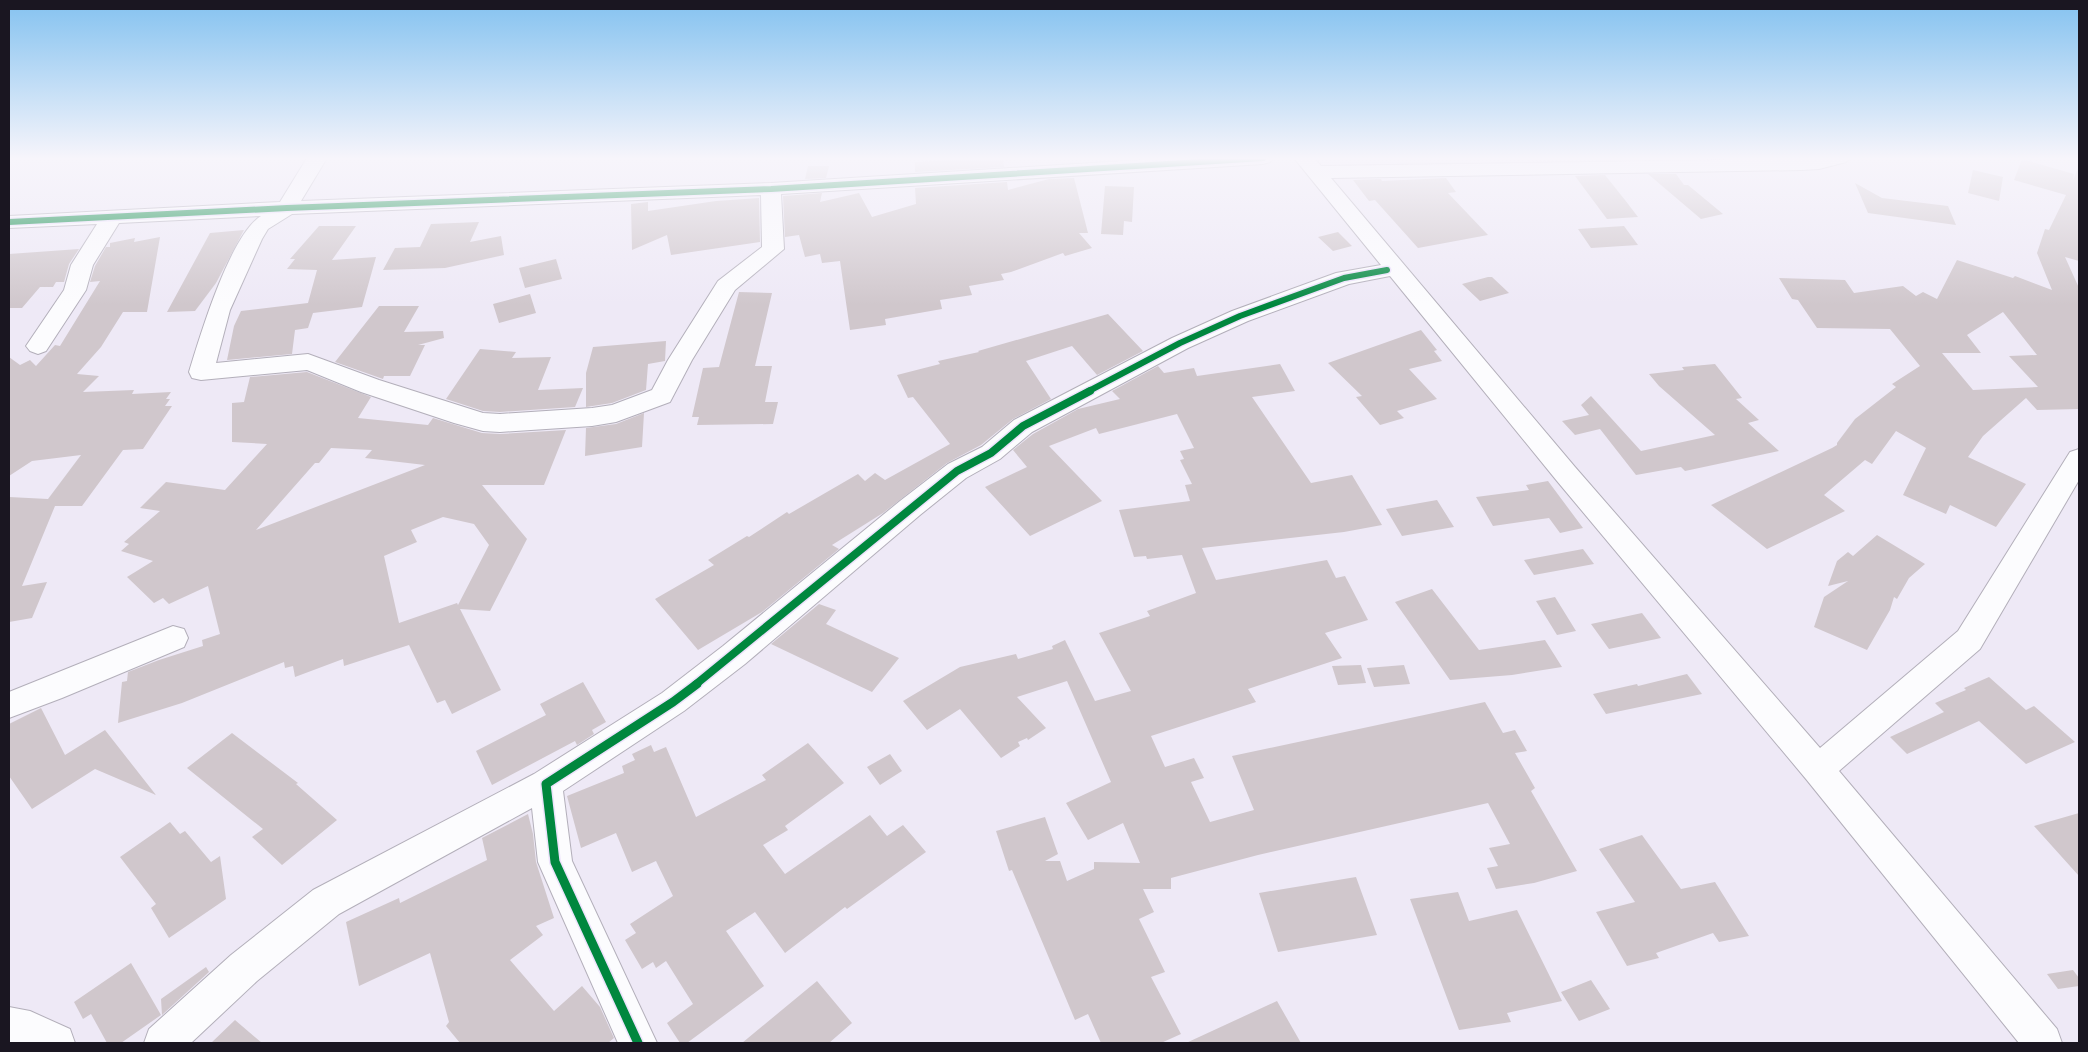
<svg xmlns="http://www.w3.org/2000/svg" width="2088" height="1052" font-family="'Exo 2',sans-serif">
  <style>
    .building { fill: #d0c7cc; fill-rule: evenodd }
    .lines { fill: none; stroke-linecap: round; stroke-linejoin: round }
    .minor-casing { stroke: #b3afba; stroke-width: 2 }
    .minor { fill: #fcfcfe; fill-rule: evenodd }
    .cycleway-far2-casing { stroke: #ede3fc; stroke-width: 9 }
    .cycleway-far1-casing { stroke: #ede3fc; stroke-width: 11 }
    .cycleway-casing { stroke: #ede3fc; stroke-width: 12 }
    .cycleway-far2 { stroke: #00873e; stroke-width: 6 }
    .cycleway-far1 { stroke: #00873e; stroke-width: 8 }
    .cycleway { stroke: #00873e; stroke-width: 9 }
  </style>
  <rect width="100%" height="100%" fill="#eee9f6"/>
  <path class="building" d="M 1003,158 L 1004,167 L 915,172 L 915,162 Z
    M 2022,159 L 2074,174 L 2073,180 L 2079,166 L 2079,261 L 2065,257 L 2079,288 L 2079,409 L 2037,410 L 2026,398 L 1983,436 L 1968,457 L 2026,484 L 1996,527 L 1950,505 L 1946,514 L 1903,495 L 1926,448 L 1896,431 L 1872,464 L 1865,460 L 1824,495 L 1845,511 L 1767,549 L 1711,505 L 1832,448 L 1837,445 L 1837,443 L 1855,419 L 1896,387 L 1892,384 L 1920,366 L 1890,329 L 1817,328 L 1798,300 L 1792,299 L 1779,278 L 1845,280 L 1854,293 L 1903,286 L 1916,296 L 1923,292 L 1937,299 L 1957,260 L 2013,278 L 2015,276 L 2052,290 L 2037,253 L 2045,229 L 2049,230 L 2066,195 L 2014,180 ZM 2003,312 L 2037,355 L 2009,356 L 2038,387 L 1973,390 L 1942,353 L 1981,353 L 1967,335 Z
    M 808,166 L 829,166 L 826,178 L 805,179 Z
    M 1973,170 L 2003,177 L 1999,201 L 1968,193 Z
    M 1648,174 L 1676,174 L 1684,185 L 1688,185 L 1723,214 L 1701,219 Z
    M 1605,175 L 1625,200 L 1638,217 L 1607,219 L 1575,176 Z
    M 1074,178 L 1088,233 L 1079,233 L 1092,248 L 1065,256 L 1063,253 L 1011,272 L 1001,274 L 1004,280 L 969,286 L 972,295 L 940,300 L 942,309 L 885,319 L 886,325 L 850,330 L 840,261 L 822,263 L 820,254 L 805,257 L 799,235 L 785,237 L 783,196 L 822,193 L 820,202 L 859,193 L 872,217 L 916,204 L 915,188 L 1007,182 L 1008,190 L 1049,179 Z
    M 1446,178 L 1456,192 L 1448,193 L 1488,235 L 1418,248 L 1375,200 L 1369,201 L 1353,180 L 1381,179 L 1382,181 Z
    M 1855,183 L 1882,198 L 1948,206 L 1956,225 L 1868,213 Z
    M 1105,186 L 1134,187 L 1132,222 L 1124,221 L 1123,235 L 1101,234 Z
    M 759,198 L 760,242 L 671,255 L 667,235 L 632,250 L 631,204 L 648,202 L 648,211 L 716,201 Z
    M 479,222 L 470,242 L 501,236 L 504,255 L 445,268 L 383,270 L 395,248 L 420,247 L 431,224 Z
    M 319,226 L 356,226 L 332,260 L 376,257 L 362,307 L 313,313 L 308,328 L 295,330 L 292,354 L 227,360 L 234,326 L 241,311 L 308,303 L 317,270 L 287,269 L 295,259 L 290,259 Z
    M 1624,226 L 1638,245 L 1591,248 L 1578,229 Z
    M 244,230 L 216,283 L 195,311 L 167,312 L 210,233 Z
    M 1338,232 L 1352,246 L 1333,251 L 1318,237 Z
    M 160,237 L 147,312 L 123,312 L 101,347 L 77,374 L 99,376 L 83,392 L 134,390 L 132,394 L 171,392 L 166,399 L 170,399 L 165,406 L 172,406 L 143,449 L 123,450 L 82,506 L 55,506 L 22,586 L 47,582 L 32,618 L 9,622 L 9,497 L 48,499 L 81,455 L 32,461 L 9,476 L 9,357 L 20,365 L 30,360 L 36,366 L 55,345 L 60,346 L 100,281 L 90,282 L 95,266 L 106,247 L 110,247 L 110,243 L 135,238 L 134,242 Z
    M 79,249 L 69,264 L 64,282 L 56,282 L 53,287 L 40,287 L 22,308 L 9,308 L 9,254 Z
    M 556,259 L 562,279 L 525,288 L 519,268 Z
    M 1488,277 L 1492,277 L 1509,293 L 1480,301 L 1462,284 Z
    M 739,292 L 772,293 L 755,366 L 772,366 L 765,402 L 778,402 L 773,424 L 697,425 L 699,417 L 692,417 L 703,368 L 719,367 Z
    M 530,294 L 536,313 L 499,323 L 493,304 Z
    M 379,306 L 419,306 L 404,332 L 443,331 L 444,338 L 418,345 L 425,345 L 410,376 L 384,376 L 383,379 L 335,362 Z
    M 1108,314 L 1143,351 L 1097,375 L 1072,346 L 1026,361 L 1051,399 L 1013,419 L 981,445 L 947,463 L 883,513 L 832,545 L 839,549 L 762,612 L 698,650 L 655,599 L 714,565 L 708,560 L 747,536 L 749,537 L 787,512 L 789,514 L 858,474 L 865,481 L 875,473 L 885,480 L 950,444 L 913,397 L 908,398 L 897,375 L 940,364 L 938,361 L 979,352 L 978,351 Z
    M 1421,330 L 1437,350 L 1434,351 L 1442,361 L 1409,369 L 1437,399 L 1397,411 L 1404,418 L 1380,425 L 1356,397 L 1362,396 L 1328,363 Z
    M 666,341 L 665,361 L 648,364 L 646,390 L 612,403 L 586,407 L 586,373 L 593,347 Z
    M 480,349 L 516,352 L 512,358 L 551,357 L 538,390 L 583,388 L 575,407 L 500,412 L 483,411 L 446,399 Z
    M 1280,364 L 1295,391 L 1252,397 L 1311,483 L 1352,475 L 1382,525 L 1344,532 L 1202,548 L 1216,580 L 1327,560 L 1336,578 L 1345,576 L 1368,620 L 1325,633 L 1342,658 L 1248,689 L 1256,702 L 1151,736 L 1165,767 L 1194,758 L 1204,778 L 1191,782 L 1210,822 L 1254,810 L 1232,756 L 1485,702 L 1503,733 L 1515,730 L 1527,751 L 1515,753 L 1535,788 L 1531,791 L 1577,871 L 1534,883 L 1496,889 L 1487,868 L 1498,866 L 1489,848 L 1510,844 L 1488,803 L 1258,855 L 1171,878 L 1171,889 L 1143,889 L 1154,912 L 1139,919 L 1165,972 L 1151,977 L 1181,1034 L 1161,1043 L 1101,1043 L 1088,1014 L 1075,1020 L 1012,870 L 1009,871 L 996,831 L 1045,817 L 1058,854 L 1045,861 L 1060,861 L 1067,881 L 1094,869 L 1094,862 L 1140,863 L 1123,823 L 1088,840 L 1066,803 L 1111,782 L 1067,681 L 1017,697 L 1046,728 L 1028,740 L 1027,738 L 1018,742 L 1020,746 L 1001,758 L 960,709 L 927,730 L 903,701 L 960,667 L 1016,654 L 1018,659 L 1053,649 L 1052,646 L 1065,640 L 1095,701 L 1131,691 L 1099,633 L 1150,616 L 1147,611 L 1196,593 L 1182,555 L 1147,559 L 1146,556 L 1134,557 L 1119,510 L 1190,501 L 1185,485 L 1192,484 L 1180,460 L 1184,459 L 1180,451 L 1194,448 L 1177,414 L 1099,434 L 1096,428 L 1049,446 L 1102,501 L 1030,536 L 985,487 L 1027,467 L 1013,450 L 1033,434 L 1078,409 L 1120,399 L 1112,391 L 1158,366 L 1164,373 L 1194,368 L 1197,376 Z
    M 1715,364 L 1742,398 L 1736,399 L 1759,420 L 1748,423 L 1779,451 L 1685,471 L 1681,467 L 1636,475 L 1600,429 L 1575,435 L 1562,421 L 1589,415 L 1581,405 L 1591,396 L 1641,451 L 1715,435 L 1659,386 L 1649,374 L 1684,370 L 1682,367 Z
    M 307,372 L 371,397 L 358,418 L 428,425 L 433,418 L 482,433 L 500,434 L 566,430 L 544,485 L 482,485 L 527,539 L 490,611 L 460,609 L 501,690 L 452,714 L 445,700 L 437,703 L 409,645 L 344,666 L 343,659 L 295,677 L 293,666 L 285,668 L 284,662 L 182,703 L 118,723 L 122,682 L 127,681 L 128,672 L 159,660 L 203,646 L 202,640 L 220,634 L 208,586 L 169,604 L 163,598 L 154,603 L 127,577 L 153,561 L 121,551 L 129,544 L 124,542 L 160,511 L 140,508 L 166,482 L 225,490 L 267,444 L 232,442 L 232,403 L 244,402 L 250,377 ZM 331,448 L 372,450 L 365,458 L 425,465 L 256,530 L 315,463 L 319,463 ZM 443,517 L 474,524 L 489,545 L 458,605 L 457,603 L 399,623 L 384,556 L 417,542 L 411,530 Z
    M 644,413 L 642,447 L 585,456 L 586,428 L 616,424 Z
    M 1548,481 L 1583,528 L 1560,533 L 1549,518 L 1493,526 L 1476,497 L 1529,490 L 1526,485 Z
    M 1437,500 L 1454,527 L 1402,536 L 1386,509 Z
    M 1877,535 L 1925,564 L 1909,578 L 1897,599 L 1894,597 L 1890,610 L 1867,650 L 1814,627 L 1824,597 L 1848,581 L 1828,586 L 1837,561 L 1848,552 L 1853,556 Z
    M 1583,549 L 1594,564 L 1534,575 L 1524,560 Z
    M 1432,589 L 1479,650 L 1545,640 L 1562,667 L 1512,675 L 1450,680 L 1395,602 Z
    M 1555,597 L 1576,631 L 1557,635 L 1536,601 Z
    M 819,604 L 836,610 L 826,624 L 899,658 L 872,692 L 771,644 Z
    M 1642,613 L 1661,638 L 1609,649 L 1591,624 Z
    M 1361,665 L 1366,683 L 1338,685 L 1332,666 Z
    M 1404,665 L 1410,684 L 1374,687 L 1367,668 Z
    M 1687,674 L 1702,694 L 1606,714 L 1593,694 L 1637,684 L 1638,686 Z
    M 1989,677 L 2026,710 L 2034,706 L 2075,742 L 2026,764 L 1979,721 L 1907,754 L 1890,737 L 1944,712 L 1935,703 L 1966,690 L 1964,688 Z
    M 583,682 L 606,722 L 592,730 L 594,734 L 577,745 L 575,741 L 492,785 L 476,751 L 546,715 L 540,704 Z
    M 41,708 L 65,755 L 105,730 L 156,795 L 95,769 L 32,809 L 9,776 L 9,724 Z
    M 232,733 L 298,783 L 296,784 L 337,820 L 282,865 L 252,837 L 263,829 L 187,768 Z
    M 808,743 L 844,783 L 785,826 L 788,830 L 763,845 L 785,874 L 870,815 L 887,836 L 903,825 L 926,852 L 847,909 L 845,907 L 785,953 L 755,912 L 726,931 L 764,986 L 687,1043 L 680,1043 L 667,1023 L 693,1004 L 666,961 L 656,968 L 653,962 L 642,969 L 625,940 L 636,933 L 630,924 L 673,896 L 656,861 L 632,872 L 616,833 L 581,848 L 567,796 L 624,773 L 622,766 L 635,760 L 632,754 L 651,745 L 654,752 L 666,747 L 696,817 L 766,780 L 762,775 Z
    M 890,754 L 902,771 L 880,785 L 867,767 Z
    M 2079,813 L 2079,876 L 2034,826 Z
    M 528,814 L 533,834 L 536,862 L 554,918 L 536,926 L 543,935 L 510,960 L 554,1011 L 582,986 L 600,1007 L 614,1038 L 608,1043 L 460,1043 L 446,1026 L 449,1022 L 430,953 L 359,986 L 346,922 L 399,898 L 400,903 L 487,860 L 482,838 Z
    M 170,822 L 180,834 L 185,831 L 211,862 L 220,856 L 226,899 L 169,938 L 151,908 L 156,904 L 120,857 Z
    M 1642,835 L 1681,889 L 1715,882 L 1749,936 L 1719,942 L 1713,933 L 1656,953 L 1659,958 L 1627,966 L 1596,912 L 1635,902 L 1599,849 Z
    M 1356,877 L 1377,935 L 1278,952 L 1259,893 Z
    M 1458,892 L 1469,921 L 1517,910 L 1562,1001 L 1507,1013 L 1511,1022 L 1459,1030 L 1410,899 Z
    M 131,963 L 161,1015 L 121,1043 L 107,1043 L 91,1014 L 83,1019 L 74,1002 Z
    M 206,967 L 209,972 L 162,1015 L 161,999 Z
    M 2073,970 L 2079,978 L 2079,986 L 2058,989 L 2047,974 Z
    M 1591,980 L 1610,1009 L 1579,1021 L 1561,992 Z
    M 817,981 L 852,1023 L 829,1043 L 742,1043 Z
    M 1277,1001 L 1301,1043 L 1186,1043 Z
    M 235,1020 L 262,1043 L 211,1043 Z"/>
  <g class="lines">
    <defs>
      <path id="minor" d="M 307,158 L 327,158 L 301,201 L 771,183 L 1172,158 L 1273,158 L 1270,162 L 1263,164 L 781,194 L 784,249 L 735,290 L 692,360 L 670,402 L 616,422 L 592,426 L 500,432 L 483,431 L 454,423 L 361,392 L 307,370 L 201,380 L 192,378 L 189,372 C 200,336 230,235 261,216 L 119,223 L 93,265 L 86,290 L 46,351 L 38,354 L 30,351 L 26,346 L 64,290 L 71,265 L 97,224 L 9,228 L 9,216 L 280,202 ZM 761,195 L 762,247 L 718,281 L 668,360 L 652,390 L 612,405 L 592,408 L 500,414 L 483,413 L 379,380 L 308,354 L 216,363 L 230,310 L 262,239 L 268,229 L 292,214 Z
        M 1294,158 L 1314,158 L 1321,166 L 1849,158 L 1846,162 L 1819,169 L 1802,170 L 1331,178 L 1575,467 L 1820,748 L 1958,631 L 2070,452 L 2079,449 L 2079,480 L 1980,649 L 1839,771 L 2057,1029 L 2062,1043 L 2019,1043 L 1806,779 L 1557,481 L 1390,276 L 1349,284 L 1248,321 L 1188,348 L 1032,432 L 1000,459 L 966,478 L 920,515 L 745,664 L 684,711 L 563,791 L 572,861 L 657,1043 L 618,1043 L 538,862 L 532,808 L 339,914 L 257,981 L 191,1043 L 144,1043 L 149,1029 L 231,955 L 313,890 L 534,774 L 662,693 L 723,646 L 900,501 L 948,464 L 982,447 L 1014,420 L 1172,338 L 1232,311 L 1336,273 L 1381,265 Z
        M 173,626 L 184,629 L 188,638 L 184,647 L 62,698 L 9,718 L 9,692 Z
        M 9,1007 L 30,1011 L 70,1029 L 75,1043 L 9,1043 Z"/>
    </defs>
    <use href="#minor" class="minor-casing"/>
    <use href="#minor" class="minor"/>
    <defs>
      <path id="cycleway-far2" d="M 9,222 L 287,208 L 771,189 L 1263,158
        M 1087,392 L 1180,343 L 1240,316 L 1344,278 L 1387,270"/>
      <path id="cycleway-far1" d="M 695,685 L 957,471 L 991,453 L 1023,426 L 1090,391"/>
      <path id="cycleway" d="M 638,1043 L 555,862 L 546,784 L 673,702 L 697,684"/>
    </defs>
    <use href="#cycleway-far2" class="cycleway-far2-casing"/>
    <use href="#cycleway-far1" class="cycleway-far1-casing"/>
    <use href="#cycleway" class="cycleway-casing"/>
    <use href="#cycleway-far2" class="cycleway-far2"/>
    <use href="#cycleway-far1" class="cycleway-far1"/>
    <use href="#cycleway" class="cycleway"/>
  </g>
  <linearGradient id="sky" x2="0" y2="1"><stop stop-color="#84c2f0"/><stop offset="0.52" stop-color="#f7f5fb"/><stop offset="1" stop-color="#f7f5fb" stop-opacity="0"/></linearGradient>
  <rect width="2088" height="305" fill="url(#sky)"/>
  <rect width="2088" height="1052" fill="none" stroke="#1a1621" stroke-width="20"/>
</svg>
